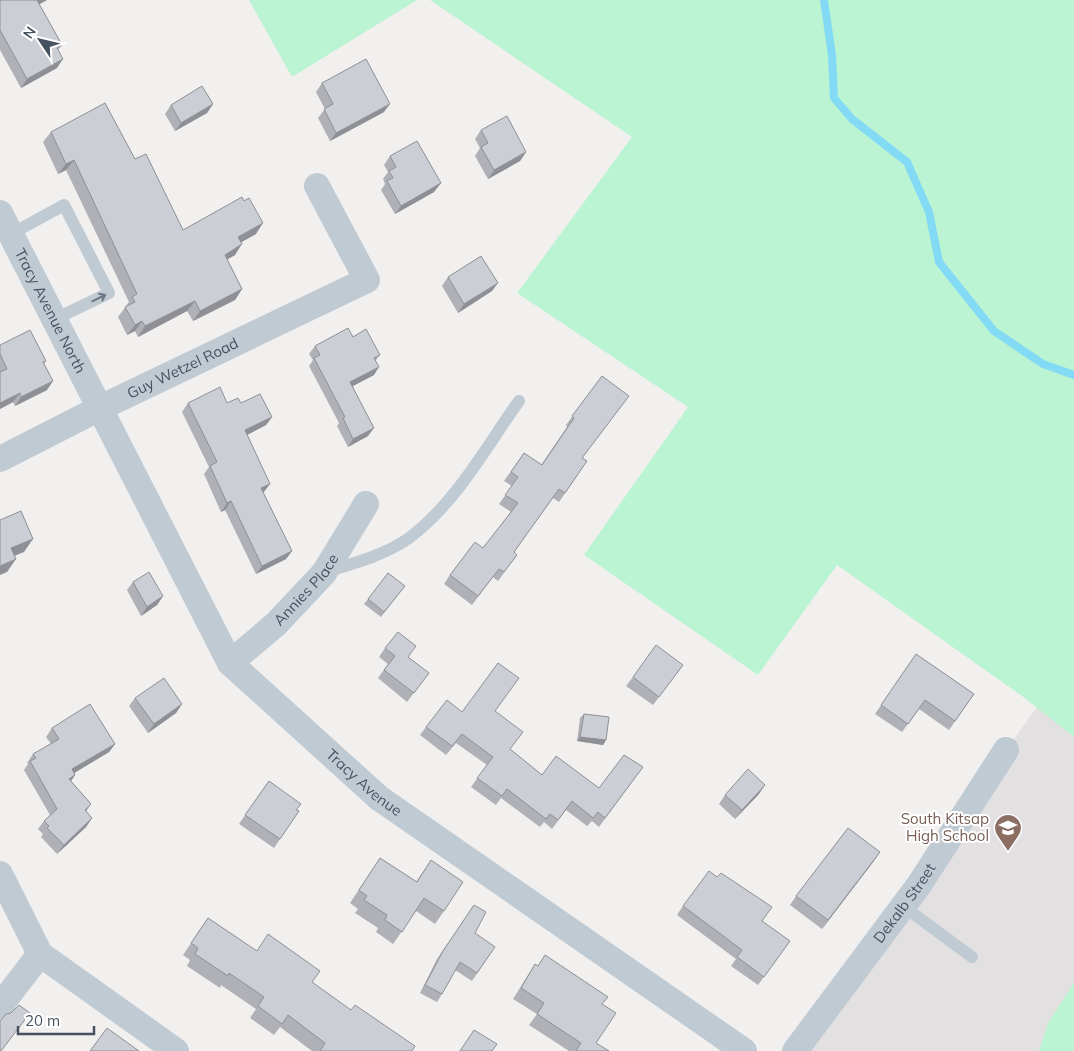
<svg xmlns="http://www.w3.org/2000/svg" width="1074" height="1051" font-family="Mulish,sans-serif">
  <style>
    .education { fill: #e3e0e1 }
    .green { fill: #baf4d2 }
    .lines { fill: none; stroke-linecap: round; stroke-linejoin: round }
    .stream { stroke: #83daf5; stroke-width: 8 }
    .service { stroke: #bfcad3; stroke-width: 12 }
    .minor { stroke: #bfcad3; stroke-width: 26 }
    .wall { fill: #afb1b7 }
    .shaded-wall { fill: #8e9095 }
    .building { fill: #cbced5; stroke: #8e9095 }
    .oneway { stroke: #6a7682 }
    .labels { text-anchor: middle; stroke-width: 4; stroke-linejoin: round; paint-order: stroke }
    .street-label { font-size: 15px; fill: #46525f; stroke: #fff }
    .education-label { font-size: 15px; fill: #785e54; stroke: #fff; text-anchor: end }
  </style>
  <rect width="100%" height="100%" fill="#f2efef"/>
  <path class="education" d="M 1074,656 L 1074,1051 L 795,1051 L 1006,750 Z"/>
  <path class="green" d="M 249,0 L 417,0 L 292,77 Z
    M 430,0 L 1074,0 L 1074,737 L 1022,696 L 837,565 L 758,675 L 584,555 L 688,407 L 517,293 L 632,137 Z
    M 1074,983 L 1074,1051 L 1039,1051 L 1048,1023 Z"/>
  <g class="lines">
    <path class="stream" d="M 824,0 L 832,55 L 834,98 L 852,119 L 907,162 L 929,212 L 939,262 L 994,331 L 1043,364 L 1074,375"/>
    <path class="service" d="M 11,234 L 64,205 L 109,293 L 55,319
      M 328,571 C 355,563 387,554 409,538 C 456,503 486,447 519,401
      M 903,906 L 972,957"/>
    <g class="minor">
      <path id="s1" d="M 0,213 L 230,663 L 379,798 L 744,1051"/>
      <path id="s2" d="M 0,459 L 100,408 L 367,280 L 317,186"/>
      <path id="s3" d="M 230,663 L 276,624 L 324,573 L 366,504"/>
      <path d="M 0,874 L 40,954 L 176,1051"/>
      <path d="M 0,1006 L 40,954"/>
      <path id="s4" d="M 795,1051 L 919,885 L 1006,750"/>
    </g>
  </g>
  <path class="wall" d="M 0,0 L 47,0 L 39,4 L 62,45 L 58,50 L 57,68 L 21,88 L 0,50 Z
    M 322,83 L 384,112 L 330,141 L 318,118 L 325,109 L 316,92 Z
    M 213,104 L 207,113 L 175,131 L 165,114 L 171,105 Z
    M 481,130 L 526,152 L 520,161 L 488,179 L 475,156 L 480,148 L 475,139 Z
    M 51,132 L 135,159 L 183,230 L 256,234 L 241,242 L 235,255 L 227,259 L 242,289 L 235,300 L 193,321 L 187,311 L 138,337 L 135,331 L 127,335 L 118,317 L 129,302 L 66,170 L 58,174 L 43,142 Z
    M 390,156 L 441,183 L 434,192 L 395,214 L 381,190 L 385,184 L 383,179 L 388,172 L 384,165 Z
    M 448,277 L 492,291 L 458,313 L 442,286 Z
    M 353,337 L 380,355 L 376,360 L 374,375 L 353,386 L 368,436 L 348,447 L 337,426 L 339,423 L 309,366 L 313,360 L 309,354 L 315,346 Z
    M 0,345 L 46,361 L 44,364 L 47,390 L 15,406 L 13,402 L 0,409 Z
    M 602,376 L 583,458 L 587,461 L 559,502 L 553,498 L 514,552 L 517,555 L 498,581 L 493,577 L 472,605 L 444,584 L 450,575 L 483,548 L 511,512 L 499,504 L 512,486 L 504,481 L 524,453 L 541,465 L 567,427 L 566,425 Z
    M 188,403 L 241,403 L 272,417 L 266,425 L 247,435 L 263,492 L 292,551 L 286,559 L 256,574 L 225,510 L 221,512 L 204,474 L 209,467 L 182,412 Z
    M 133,582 L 163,596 L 157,605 L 141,616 L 127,590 Z
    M 405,586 L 381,617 L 364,604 L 368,599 Z
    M 385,648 L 408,657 L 429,673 L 407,702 L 378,678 L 388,664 L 379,657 Z
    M 916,654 L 974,694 L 949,730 L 919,709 L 902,732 L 875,714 Z
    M 683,665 L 653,705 L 626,686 L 633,677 Z
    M 135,698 L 182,704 L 176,713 L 148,733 L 129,706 Z
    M 495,711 L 510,749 L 542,775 L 599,788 L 643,767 L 599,827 L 592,821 L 587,826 L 566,810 L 552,829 L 544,822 L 540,827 L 501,798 L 496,805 L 471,787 L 487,765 L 456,743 L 446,755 L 420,735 L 426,727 L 462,712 Z
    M 584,714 L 606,740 L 603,745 L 577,741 L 580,718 Z
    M 52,728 L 115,744 L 109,752 L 74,773 L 75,775 L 71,781 L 91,804 L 86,812 L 92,818 L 86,827 L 57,854 L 41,837 L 43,834 L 38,829 L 44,821 L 50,815 L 24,770 L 28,764 L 27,763 L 33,754 L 51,744 L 46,737 Z
    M 269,781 L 296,810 L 299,811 L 274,848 L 239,824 Z
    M 759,794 L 735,819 L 719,804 L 725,795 Z
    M 880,852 L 822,929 L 790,905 L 796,896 Z
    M 380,858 L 416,882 L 431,860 L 444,911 L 435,924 L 416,911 L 393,944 L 376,932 L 378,928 L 355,913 L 358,909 L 350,903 Z
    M 474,905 L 475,933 L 495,947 L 472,981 L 455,970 L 442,994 L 437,1002 L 420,993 L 437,959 Z
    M 683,906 L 762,921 L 790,941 L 758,985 L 731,966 L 736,959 L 677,915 Z
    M 208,918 L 257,951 L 312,983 L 351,1010 L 412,1051 L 312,1051 L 280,1027 L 274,1035 L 250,1018 L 256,1009 L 221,985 L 220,988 L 187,966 L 190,960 L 183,955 Z
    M 545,955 L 602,1004 L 596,1043 L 609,1051 L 569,1051 L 529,1025 L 537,1014 L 513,999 L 535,964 L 538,966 Z"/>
  <path class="shaded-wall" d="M 37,0 L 47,0 L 31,9 Z
    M 63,59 L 57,68 L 21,88 L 27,79 Z
    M 213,104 L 207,113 L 175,131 L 181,123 Z
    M 390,104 L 384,112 L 330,141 L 336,133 Z
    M 526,152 L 520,161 L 488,179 L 494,170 Z
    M 74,160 L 66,170 L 58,174 L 66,164 Z
    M 441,183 L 434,192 L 395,214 L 401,206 Z
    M 263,223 L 256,234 L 231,248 L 238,237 Z
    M 242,244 L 235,255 L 218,265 L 225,255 Z
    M 498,283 L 492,291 L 458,313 L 464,304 Z
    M 242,289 L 235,300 L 193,321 L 200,311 Z
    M 195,301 L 187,311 L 138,337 L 145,326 Z
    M 142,321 L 135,331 L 127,335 L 135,325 Z
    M 379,367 L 374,375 L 345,390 L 350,382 Z
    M 53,381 L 47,390 L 15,406 L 21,397 Z
    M 20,393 L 13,402 L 0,409 L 0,403 Z
    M 272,417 L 266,425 L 239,439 L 245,430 Z
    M 374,428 L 368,436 L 348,447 L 353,439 Z
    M 270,484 L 264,492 L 255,496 L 261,488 Z
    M 231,501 L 225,510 L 221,512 L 227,503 Z
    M 33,539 L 24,552 L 2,561 L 11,548 Z
    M 292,551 L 286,559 L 256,574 L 262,566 Z
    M 16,559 L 7,572 L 0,575 L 0,566 Z
    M 163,596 L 157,605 L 141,616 L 147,607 Z
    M 182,704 L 176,713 L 148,733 L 154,724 Z
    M 580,737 L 606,740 L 603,745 L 577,741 Z
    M 115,744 L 109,752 L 66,778 L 72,769 Z
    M 75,775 L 69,784 L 69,779 Z
    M 765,785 L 759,794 L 735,819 L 742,810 Z
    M 92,818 L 86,827 L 57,854 L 64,845 Z
    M 880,852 L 874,861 L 822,929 L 828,920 Z"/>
  <path class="building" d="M 0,0 L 37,0 L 62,45 L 57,48 L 63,59 L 27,79 L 0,30 Z
    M 366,59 L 390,104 L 336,133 L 324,109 L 333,104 L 322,83 Z
    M 202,86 L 213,104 L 181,123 L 171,105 Z
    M 105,103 L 135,159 L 146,154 L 183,230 L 242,197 L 244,201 L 249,198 L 263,223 L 238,237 L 242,244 L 225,255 L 242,289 L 200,311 L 195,301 L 145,326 L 142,321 L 135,325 L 125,307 L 135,302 L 132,297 L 137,294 L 74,160 L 66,164 L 51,132 Z
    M 507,116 L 526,152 L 494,170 L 481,147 L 488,143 L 481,130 Z
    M 417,141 L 441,183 L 401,206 L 387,181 L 393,178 L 389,171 L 396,167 L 390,156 Z
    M 481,256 L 498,283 L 464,304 L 448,277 Z
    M 348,328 L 353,337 L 366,329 L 380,355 L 374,358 L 379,367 L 350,382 L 374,428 L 353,439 L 343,418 L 345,417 L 314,358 L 320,355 L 315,346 Z
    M 30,330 L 46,361 L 43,362 L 53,381 L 21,397 L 20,393 L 0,403 L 0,372 L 7,369 L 0,354 L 0,345 Z
    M 602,376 L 629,396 L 582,458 L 587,461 L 565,493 L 559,489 L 514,552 L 517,555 L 504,572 L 499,569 L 478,596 L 450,575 L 475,542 L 483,548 L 518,503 L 505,495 L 518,477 L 511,472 L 524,453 L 542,465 L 574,418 L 572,416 Z
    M 220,387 L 227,403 L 238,398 L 241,403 L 260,394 L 272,417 L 245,430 L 270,484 L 261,488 L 292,551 L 262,566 L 231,501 L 227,503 L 210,466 L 217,462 L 188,403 Z
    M 21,511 L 33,539 L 11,548 L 16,559 L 0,566 L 0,520 Z
    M 149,572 L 163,596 L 147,607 L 133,582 Z
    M 388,573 L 405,586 L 384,612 L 368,599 Z
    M 398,632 L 416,646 L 408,657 L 429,673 L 414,693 L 384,670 L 395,656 L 385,648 Z
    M 656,645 L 683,665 L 659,697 L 633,677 Z
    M 916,654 L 974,694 L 955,721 L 925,700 L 908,724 L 881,705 Z
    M 498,663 L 519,678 L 495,711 L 523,732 L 510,749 L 542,775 L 556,756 L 599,788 L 624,755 L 643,767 L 605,818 L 598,812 L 593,818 L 572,801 L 558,820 L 550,814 L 546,819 L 507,789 L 502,796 L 477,778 L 493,757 L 462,734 L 452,746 L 426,727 L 447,700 L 462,712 Z
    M 164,678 L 182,704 L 154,724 L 135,698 Z
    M 90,704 L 115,744 L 72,769 L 75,775 L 69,779 L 91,804 L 85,810 L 92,818 L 64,845 L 47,828 L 49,826 L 44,821 L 57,809 L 30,761 L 36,758 L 33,754 L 59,739 L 52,728 Z
    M 584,714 L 609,717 L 606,740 L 580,737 Z
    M 748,769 L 765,785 L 742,810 L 725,795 Z
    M 269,781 L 301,804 L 296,810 L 299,811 L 280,839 L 245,815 Z
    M 848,828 L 880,852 L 828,920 L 796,896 Z
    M 380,858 L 417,882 L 431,860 L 463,882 L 444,911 L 424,898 L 402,932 L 385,920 L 387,915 L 364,900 L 367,896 L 359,890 Z
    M 709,871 L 717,877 L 721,873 L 772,907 L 762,921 L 790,941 L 764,977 L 737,957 L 742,950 L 683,906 Z
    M 474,905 L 486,912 L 475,933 L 495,947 L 477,973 L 460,962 L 442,994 L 425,985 L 443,951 Z
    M 208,918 L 257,951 L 268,934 L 320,971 L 312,982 L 351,1010 L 355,1005 L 415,1046 L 412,1051 L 320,1051 L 325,1043 L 288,1015 L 282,1024 L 258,1006 L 264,997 L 229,973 L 228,976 L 195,954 L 198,948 L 191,943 Z
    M 545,955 L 608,997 L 602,1004 L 616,1013 L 596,1043 L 609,1051 L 576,1051 L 581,1043 L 537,1014 L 544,1003 L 521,988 L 535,964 L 538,966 Z
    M 19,1005 L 30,1013 L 1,1051 L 0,1051 L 0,1021 L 6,1014 L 11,1013 Z
    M 107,1028 L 139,1051 L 90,1051 Z
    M 474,1030 L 497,1044 L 492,1051 L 460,1051 Z"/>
  <defs><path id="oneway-shaft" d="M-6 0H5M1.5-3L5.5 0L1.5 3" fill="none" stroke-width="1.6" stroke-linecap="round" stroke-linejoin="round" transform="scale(1.25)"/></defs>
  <use class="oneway" href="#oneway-shaft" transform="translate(99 298) rotate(-26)"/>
  <defs>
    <symbol id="school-pin" viewBox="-11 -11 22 30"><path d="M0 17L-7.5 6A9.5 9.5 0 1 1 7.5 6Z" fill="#8d6e63" stroke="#fff"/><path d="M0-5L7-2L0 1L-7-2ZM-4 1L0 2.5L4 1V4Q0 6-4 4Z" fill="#fff"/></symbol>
  </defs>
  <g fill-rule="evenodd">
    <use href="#school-pin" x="992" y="812" width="32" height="43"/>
  </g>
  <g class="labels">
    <g class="street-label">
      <text dy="5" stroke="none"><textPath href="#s1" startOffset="110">Tracy Avenue North</textPath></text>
      <text dy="5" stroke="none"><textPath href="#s2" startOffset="204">Guy Wetzel Road</textPath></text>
      <text dy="5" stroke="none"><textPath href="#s3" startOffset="106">Annies Place</textPath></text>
      <text dy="5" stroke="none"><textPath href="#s1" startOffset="685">Tracy Avenue</textPath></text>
      <text dy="5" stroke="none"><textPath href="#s4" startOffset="184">Dekalb Street</textPath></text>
    </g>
    <g class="education-label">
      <text x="989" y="824">South Kitsap<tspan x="989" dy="17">High School</tspan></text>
    </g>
  </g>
  <g transform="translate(40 40) rotate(305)" stroke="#ffffff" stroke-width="4" paint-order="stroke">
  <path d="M0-4L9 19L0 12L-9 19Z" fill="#46525f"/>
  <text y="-8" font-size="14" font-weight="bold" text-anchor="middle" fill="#46525f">N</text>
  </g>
  <path d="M18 1026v8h76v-8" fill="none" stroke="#46525f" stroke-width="2.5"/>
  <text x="25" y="1026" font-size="15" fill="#46525f" stroke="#ffffff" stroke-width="4" paint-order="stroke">20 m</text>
</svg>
